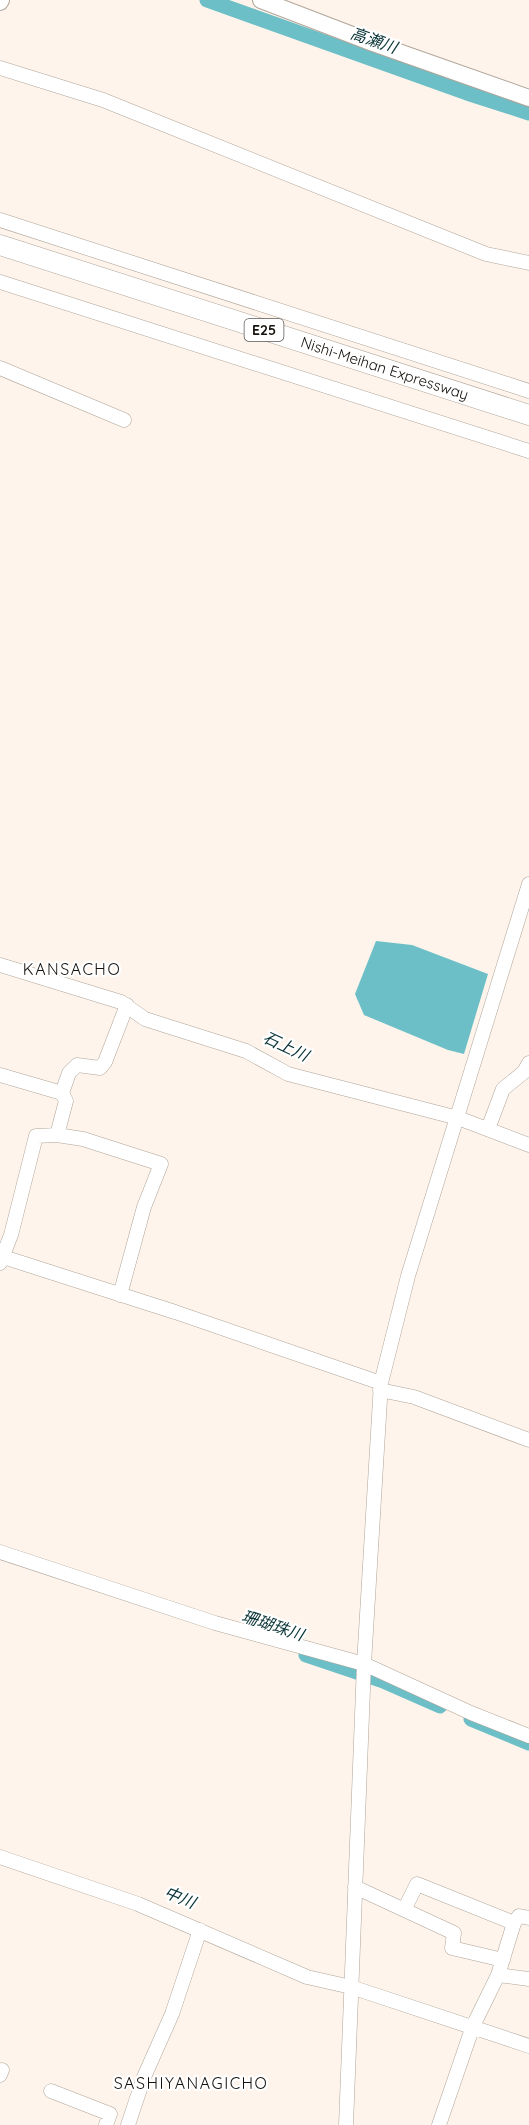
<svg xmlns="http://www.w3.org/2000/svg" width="529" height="2125" font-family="Quicksand,'Noto Sans JP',sans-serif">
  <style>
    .water { fill: #6cbfc6 }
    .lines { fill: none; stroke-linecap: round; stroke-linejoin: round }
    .river { stroke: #6cbfc6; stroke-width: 15 }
    .minor-casing { stroke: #afa499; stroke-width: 15 }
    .major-casing { stroke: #afa499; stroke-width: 18 }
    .highway-casing { stroke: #afa499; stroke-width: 21 }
    .minor { stroke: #fff; stroke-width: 14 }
    .major { stroke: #fff; stroke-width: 16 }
    .highway { stroke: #fff; stroke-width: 20 }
    .labels { text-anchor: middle; stroke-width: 4.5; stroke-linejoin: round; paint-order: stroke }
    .shield { fill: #fff; stroke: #5b5856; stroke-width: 1.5 }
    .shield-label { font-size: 14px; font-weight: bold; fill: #15110d }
    .street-label { font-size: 15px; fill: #15110d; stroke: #fff }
    .water-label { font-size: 16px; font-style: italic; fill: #083235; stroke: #fff }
    .neighbourhood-label { font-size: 16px; letter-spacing: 1.5px; fill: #15110d; stroke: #fff }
  </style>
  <rect width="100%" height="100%" fill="#fef4eb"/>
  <path class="water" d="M 376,941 L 412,945 L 488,974 L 464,1054 L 448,1050 L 364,1015 L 355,994 Z"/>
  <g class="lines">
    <path class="river" d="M 207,0 L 467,93 L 529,113
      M 306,1655 L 383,1681 L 440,1706
      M 471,1719 L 529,1743"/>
    <defs>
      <path id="minor" d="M 0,68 L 103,100 L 486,254 L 529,263
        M 0,220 L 529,391
        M 0,282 L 529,451
        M 0,368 L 124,420
        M 0,965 L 121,1002 L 145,1019 L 246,1051 L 288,1074 L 458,1118 L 529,1145
        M 0,1075 L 62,1093
        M 488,1129 L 503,1089 L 524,1072 L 529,1063
        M 57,1135 L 66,1101 L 62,1093 L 69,1073 L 77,1065 L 100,1068 L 105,1062 L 127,1005
        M 0,1256 L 175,1312 L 381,1383
        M 0,1263 L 11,1235 L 36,1136 L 57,1135 L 83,1139 L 161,1164 L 144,1207 L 120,1295
        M 380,1390 L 414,1397 L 529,1440
        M 0,1552 L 215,1623 L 364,1664 L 471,1713 L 529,1736
        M 0,1857 L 138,1904 L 307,1977 L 351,1987 L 529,2046
        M 355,1887 L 454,1933 L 452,1948 L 503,1960
        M 405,1908 L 417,1884 L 514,1923
        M 498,1975 L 529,1979
        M 0,2075 L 2,2070
        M 51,2091 L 110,2114 L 106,2125
        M 128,2125 L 144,2077 L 172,2014 L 200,1930
        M 346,2125 L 364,1664 L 381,1383 L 408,1276 L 529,884
        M 439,2125 L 473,2026 L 498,1975 L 514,1923 L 519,1916 L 529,1918"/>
      <path id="major" d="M 261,0 L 373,43 L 529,98
        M 0,2 L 1,0"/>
      <g id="highway">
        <path id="s1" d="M 0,245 L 529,415"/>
      </g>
    </defs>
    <use href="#minor" class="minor-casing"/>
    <use href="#major" class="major-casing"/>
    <use href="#highway" class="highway-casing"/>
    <use href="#minor" class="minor"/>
    <use href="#major" class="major"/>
    <use href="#highway" class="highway"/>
  </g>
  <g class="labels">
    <rect class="shield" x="244.5" y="319" width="39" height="22" rx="4.5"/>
    <g class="shield-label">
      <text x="264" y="335">E25</text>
    </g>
    <g class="street-label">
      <text dy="5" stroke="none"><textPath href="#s1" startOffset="404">Nishi-Meihan Expressway</textPath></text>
    </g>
    <g class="water-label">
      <text transform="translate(374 40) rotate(19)" y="6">高瀬川</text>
      <text transform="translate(286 1046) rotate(25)" y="6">石上川</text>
      <text transform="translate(273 1625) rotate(18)" y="6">珊瑚珠川</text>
      <text transform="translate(180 1897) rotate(22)" y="6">中川</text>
    </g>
    <g class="neighbourhood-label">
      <text x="72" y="975">KANSACHO</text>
      <text x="191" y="2089">SASHIYANAGICHO</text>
    </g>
  </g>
</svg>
